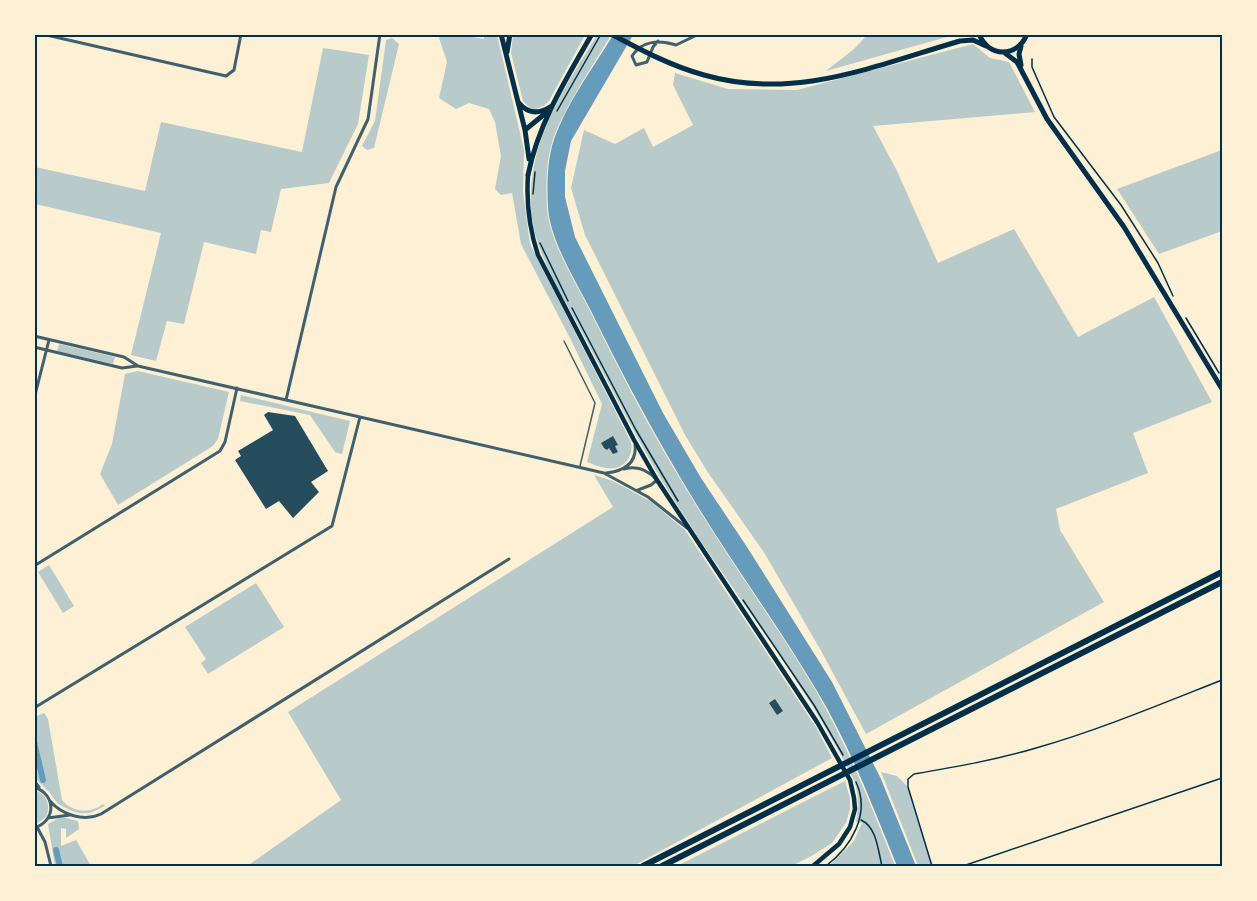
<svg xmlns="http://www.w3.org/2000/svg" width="1257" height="901" font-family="Quicksand,sans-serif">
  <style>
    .green { fill: #b9caca }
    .water { fill: #669bbc }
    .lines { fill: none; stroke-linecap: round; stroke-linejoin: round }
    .canal { stroke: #669bbc; stroke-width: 6 }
    .building { fill: #264d5e }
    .path { stroke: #003049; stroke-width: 1.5 }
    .service { stroke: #3f606c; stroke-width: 1.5 }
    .minor { stroke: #3f606c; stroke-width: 3 }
    .secondary { stroke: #003049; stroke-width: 4.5 }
    .primary { stroke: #003049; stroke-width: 5 }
    .motorway { stroke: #003049; stroke-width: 6 }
    .neatline { fill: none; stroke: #003049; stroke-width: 2 }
  </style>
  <rect width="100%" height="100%" fill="#fdf0d5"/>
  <path class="green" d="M 457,34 L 484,39 L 484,35 L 497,35 L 524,150 L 523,192 L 530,244 L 631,442 C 634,457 623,471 606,468 C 599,467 593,464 587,462 L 602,404 L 570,338 L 521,244 L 512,193 L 501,195 L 495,189 L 501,156 L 495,122 L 489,109 L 469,103 L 456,109 L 439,98 L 447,62 L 439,38 L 441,35 Z
    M 513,35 L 585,35 L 549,101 L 544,106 L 532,110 L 523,101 L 511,53 Z
    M 597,35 L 611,35 C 593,66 560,113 551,146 C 546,165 546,188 547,207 C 549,241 575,281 590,311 C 621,374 654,437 691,497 C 731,563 777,625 816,691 C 848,747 872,807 895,866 L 829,866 L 854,841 L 862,823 L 856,822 C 859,806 859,793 853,778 C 805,683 737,598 679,508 C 644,454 615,395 585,338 C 565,298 534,255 531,209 C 527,142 564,89 597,35 Z
    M 867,35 L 867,34 L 954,35 L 826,71 L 854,49 Z
    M 392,38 L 399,44 L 374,148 L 367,150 L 362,146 L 375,121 L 386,40 Z
    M 973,44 L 990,58 L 1009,62 L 1035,112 L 873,126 L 897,171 L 938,263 L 1014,229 L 1078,337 L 1154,297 L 1212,402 L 1133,433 L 1148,473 L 1056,509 L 1060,530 L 1104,602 L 866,734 L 820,649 L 765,554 L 707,471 L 685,435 L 585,235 L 571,188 L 584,130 L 615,144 L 644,128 L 653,147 L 693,125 L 673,85 L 675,73 L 728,89 L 797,90 Z
    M 323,48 L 369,55 L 358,124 L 329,183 L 281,189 L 271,232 L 261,230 L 256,254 L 204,242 L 184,324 L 167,321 L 156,361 L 131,355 L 161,233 L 35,204 L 35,167 L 145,191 L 161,122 L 302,152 Z
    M 1222,150 L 1222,231 L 1159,254 L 1117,189 Z
    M 59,344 L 115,357 L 113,364 L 57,351 Z
    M 138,371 L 229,392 L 218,439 L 213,446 L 118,505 L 100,474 L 112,444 L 125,374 Z
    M 241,395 L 350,421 L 342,454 L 335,452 L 310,415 L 240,401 Z
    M 594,475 L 613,481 L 650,501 L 685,530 L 817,729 L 832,758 L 633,866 L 250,866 L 250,864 L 341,800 L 288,712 L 613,507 Z
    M 49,565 L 74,606 L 63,613 L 38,572 Z
    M 256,583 L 284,627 L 208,674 L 201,663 L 206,659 L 185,627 Z
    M 44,713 L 48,719 L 62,800 C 73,813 90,814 103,804 L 105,806 L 90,813 L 79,813 L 70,810 L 58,804 L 49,792 L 37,780 L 34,775 L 35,717 Z
    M 881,772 L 897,776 L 907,786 L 932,866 L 918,866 Z
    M 845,781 L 850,798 L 850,809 L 846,823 L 832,843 L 810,857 L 791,866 L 677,866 Z
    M 34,790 C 47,794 51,805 46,817 L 35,825 Z
    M 59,818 L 66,818 L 78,821 L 79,829 L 66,838 L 66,829 L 61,828 L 61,846 L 76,840 L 91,866 L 55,866 L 48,824 Z"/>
  <path class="water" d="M 613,35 L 633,35 L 571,141 L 565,171 L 565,197 L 575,237 L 663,413 L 701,478 L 747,547 L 832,682 L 881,779 L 916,866 L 897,866 C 873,807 850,746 817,691 C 778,625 732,563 692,497 C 655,436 622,374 591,311 C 576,281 550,241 548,207 C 547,188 547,165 552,146 C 564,106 592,70 613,35 Z"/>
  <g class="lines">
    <path class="canal" d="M 34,742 L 43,780
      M 56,850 L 60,866"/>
  </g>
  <path class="building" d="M 268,412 L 295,416 L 328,471 L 311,482 L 319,492 L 293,518 L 279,501 L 266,509 L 235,460 L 241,456 L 238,451 L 273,430 L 264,415 Z
    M 613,436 L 618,445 L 615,446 L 618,452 L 613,454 L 609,448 L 607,450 L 604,448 L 601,443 Z
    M 775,699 L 783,711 L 777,715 L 769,703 Z"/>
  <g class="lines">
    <path class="path" d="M 1032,59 L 1032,67 L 1054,117 L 1121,205 L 1158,263 L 1173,296
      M 557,111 L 601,34
      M 533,194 L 535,172
      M 540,243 L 568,301
      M 572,308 L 636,430 L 678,501
      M 1186,318 L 1219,373
      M 743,600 L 814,705 L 843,755
      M 861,820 C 877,827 878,851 882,866
      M 826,866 C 851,847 871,814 856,782
      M 932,866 L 908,787 L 908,779 L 914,774 C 955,767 996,760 1036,748 C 1099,730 1161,704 1222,680
      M 963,866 L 1222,778"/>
    <path class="service" d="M 564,341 L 595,403 L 580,466"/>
    <path class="minor" d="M 42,34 L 226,76 L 234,70 L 241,34
      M 658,41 L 653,47 L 647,62 L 636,65 L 632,56 C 642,40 660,40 676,45 L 699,34
      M 34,336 L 124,357 L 138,366 L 604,473 L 648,497 L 687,528
      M 34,347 L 122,368 L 137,366
      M 34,399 L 49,340
      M 286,400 L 336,187 L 368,119 L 380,34
      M 624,469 C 638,465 648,470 657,480 L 651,485 L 638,490
      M 606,473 C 623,471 637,464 635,445
      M 34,566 L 220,451 L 225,442 L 237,388
      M 34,708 L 332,526 L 360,417
      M 34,781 L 39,787
      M 34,787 C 56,794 57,821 34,828
      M 50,801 C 62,815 84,822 101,814 L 509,559
      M 48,818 L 70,815
      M 37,827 L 45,842 L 51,866"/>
    <path class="secondary" d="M 528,175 C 526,204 529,228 538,255 L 634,440 L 657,480 L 817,722 L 850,780 L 854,798 L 855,809 L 850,827 L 839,844 L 813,866"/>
    <path class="primary" d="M 501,34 L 525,130 L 529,159
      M 611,34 C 641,50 671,66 704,75 C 794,101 874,66 960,41 L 973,40 L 986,46
      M 979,34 C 988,58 1018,58 1027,34
      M 1021,46 L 1019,54 L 1021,65
      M 507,52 L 510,34
      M 1005,53 L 1017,62 L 1047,119 L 1124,227 L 1222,389
      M 519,103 C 528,114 539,114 550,107
      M 525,130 L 547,112
      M 528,175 C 538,124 566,79 592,34"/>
    <path class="motorway" d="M 643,866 L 1222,572
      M 662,866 L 1222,582"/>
  </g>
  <rect width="1257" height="901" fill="none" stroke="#fdf0d5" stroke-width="72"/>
  <rect x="36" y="36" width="1185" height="829" class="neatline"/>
</svg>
